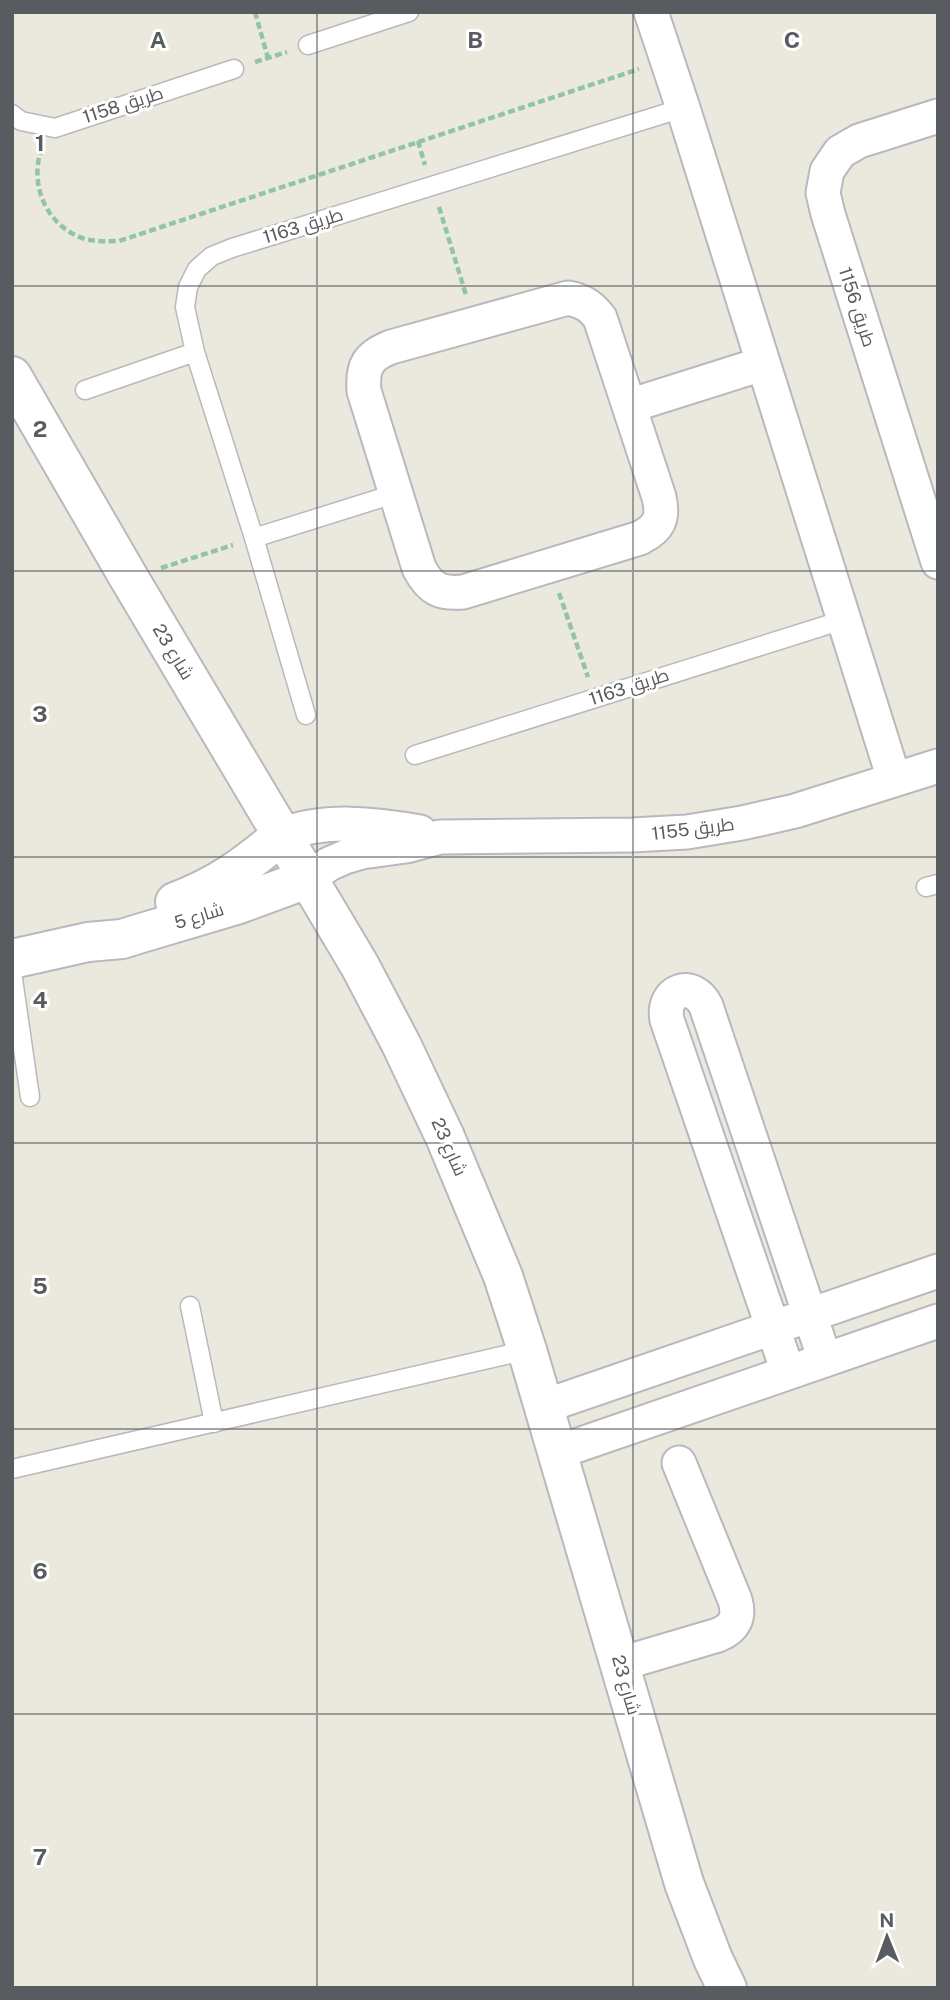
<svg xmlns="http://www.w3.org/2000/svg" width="950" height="2000" font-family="'Public Sans',Cairo,sans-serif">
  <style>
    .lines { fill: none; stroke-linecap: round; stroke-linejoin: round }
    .service-casing { stroke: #b7b9be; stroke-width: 21 }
    .minor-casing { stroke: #b7b9be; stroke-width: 37 }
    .tertiary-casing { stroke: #b7b9be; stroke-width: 42 }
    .path { stroke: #92c5a3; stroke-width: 4.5; stroke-dasharray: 7 3.5; stroke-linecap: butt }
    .service { stroke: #fff; stroke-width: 18 }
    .minor { stroke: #fff; stroke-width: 33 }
    .tertiary { stroke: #fff; stroke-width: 38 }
    .grid { fill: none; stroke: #585b60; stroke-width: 2; stroke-opacity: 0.55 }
    .labels { text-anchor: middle; stroke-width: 6; stroke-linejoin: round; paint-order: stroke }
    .street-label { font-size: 18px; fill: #585b60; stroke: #fff }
    .grid-label { font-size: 23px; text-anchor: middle; font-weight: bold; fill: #585b60; stroke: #fff; stroke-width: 6; stroke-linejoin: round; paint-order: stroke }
  </style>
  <rect width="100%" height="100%" fill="#ebe9de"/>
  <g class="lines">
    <defs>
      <path id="service" d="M 308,45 L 409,12
        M 12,114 L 21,121 L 55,128 L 234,69
        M 85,390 L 195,352
        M 254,538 L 397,493
        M 306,715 L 254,538 L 195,352 L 185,307 L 188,287 L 197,269 L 212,256 L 232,248 L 683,108
        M 415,755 L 843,620
        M 926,887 L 938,884
        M 12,972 L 30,1097
        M 190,1306 L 214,1423
        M 12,1469 L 527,1350"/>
      <path id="minor" d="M 651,12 L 683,108 L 894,779
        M 938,116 L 859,141 L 840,152 L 827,171 L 823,193 L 828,214 L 938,562
        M 568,298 C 583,301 591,306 600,318 L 659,497 C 664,519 659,528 640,538 L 463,592 C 440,594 430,589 419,568 L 364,391 C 362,366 368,356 391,347 Z
        M 629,406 L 762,364
        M 282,835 C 324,818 376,824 420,832
        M 307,879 L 329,864 L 345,857 L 362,852 L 406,846 L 440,837 L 632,835 L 687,832 L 742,823 L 795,811 L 938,766
        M 788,1372 L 667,1020 C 661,990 693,979 706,1006 L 825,1360
        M 545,1406 L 938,1271
        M 558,1452 L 938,1321
        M 620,1664 L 718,1635 C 735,1628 740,1617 735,1600 L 679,1463"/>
      <path id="tertiary" d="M 12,376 L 129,578 L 360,966 L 401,1044 L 445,1137 L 503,1276 L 527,1350 L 684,1883 L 713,1959 L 727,1988
        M 175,902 C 220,885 246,865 282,835
        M 12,959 L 88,942 L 122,939 L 138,934 L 239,904 L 307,879"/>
    </defs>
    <use href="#service" class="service-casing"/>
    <use href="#minor" class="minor-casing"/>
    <use href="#tertiary" class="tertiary-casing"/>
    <path class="path" d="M 255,12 L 268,58
      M 255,62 L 287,52
      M 418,141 L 425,165
      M 42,148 C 28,185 47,227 85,239 C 97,242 107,241 119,241 L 639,69
      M 439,207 L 466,295
      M 161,568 L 233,545
      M 559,593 L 588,677"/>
    <use href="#service" class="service"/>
    <use href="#minor" class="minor"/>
    <use href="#tertiary" class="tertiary"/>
  </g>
  <path class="grid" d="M 317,12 L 317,1988M 633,12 L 633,1988M 12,286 L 938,286M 12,571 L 938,571M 12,857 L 938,857M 12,1143 L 938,1143M 12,1429 L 938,1429M 12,1714 L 938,1714"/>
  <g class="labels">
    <g class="street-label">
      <text transform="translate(123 105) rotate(-18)" y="6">طريق 1158</text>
      <text transform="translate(303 226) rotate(-17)" y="6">طريق 1163</text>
      <text transform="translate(857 307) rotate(72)" y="6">طريق 1156</text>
      <text transform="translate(173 652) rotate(59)" y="6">شارع 23</text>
      <text transform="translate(629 687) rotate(-18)" y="6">طريق 1163</text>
      <text transform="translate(693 829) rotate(-7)" y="6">طريق 1155</text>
      <text transform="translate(199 916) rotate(-17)" y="6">شارع 5</text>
      <text transform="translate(449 1147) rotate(66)" y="6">شارع 23</text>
      <text transform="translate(626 1685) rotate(74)" y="6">شارع 23</text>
    </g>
  </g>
  <g class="grid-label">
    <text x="158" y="48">A</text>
    <text x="475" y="48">B</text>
    <text x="792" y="48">C</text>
    <text x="40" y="151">1</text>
    <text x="40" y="437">2</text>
    <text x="40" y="722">3</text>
    <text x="40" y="1008">4</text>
    <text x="40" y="1294">5</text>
    <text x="40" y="1579">6</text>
    <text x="40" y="1865">7</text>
  </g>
  <rect width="950" height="2000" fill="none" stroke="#585b60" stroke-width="28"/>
  <g transform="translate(887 1937) rotate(359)" stroke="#ffffff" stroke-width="5" paint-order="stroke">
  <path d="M0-5L12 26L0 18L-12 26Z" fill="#585b60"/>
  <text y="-10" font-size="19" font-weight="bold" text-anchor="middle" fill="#585b60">N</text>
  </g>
</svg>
